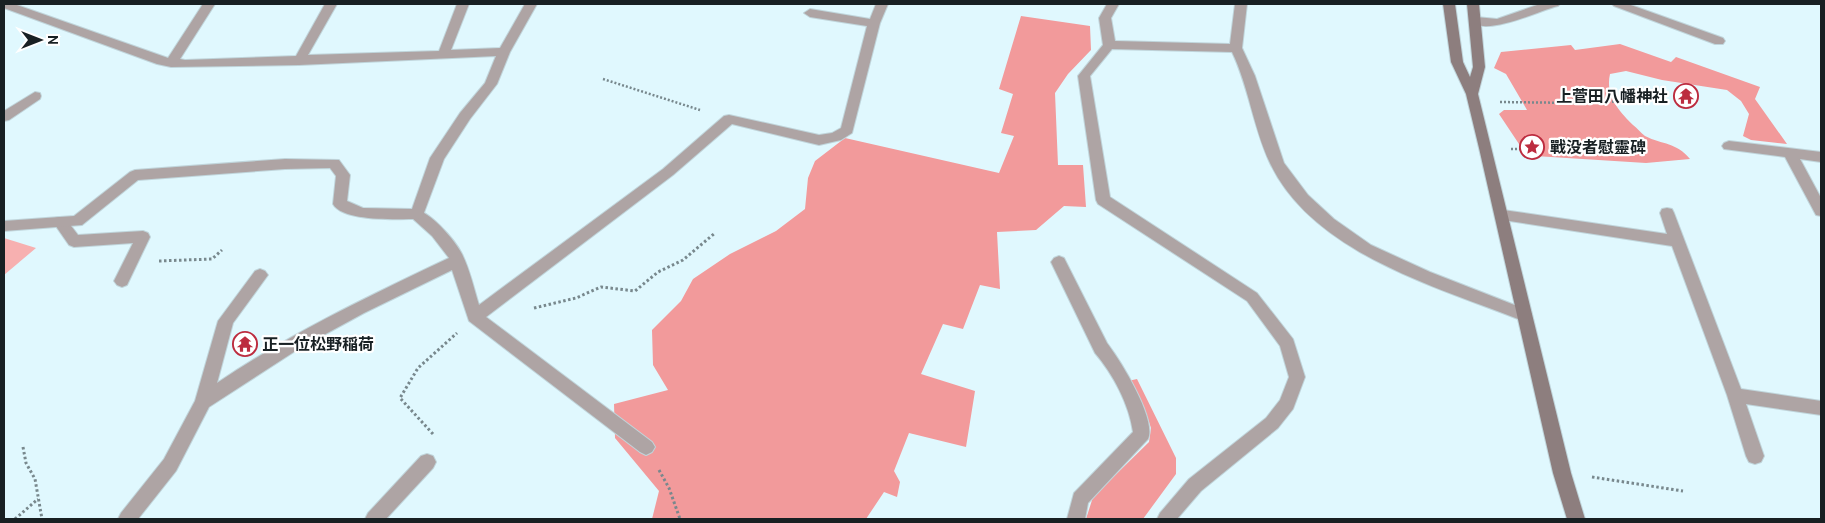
<svg xmlns="http://www.w3.org/2000/svg" width="1825" height="523" font-family="Cabin,'Noto Sans JP',sans-serif">
  <style>
    .green { fill: #f7b0b0 }
    .forest { fill: #f29a9b }
    .lines { fill: none; stroke-linecap: round; stroke-linejoin: round }
    .lane-casing { stroke: #c0d5db; stroke-width: 2 }
    .street-casing { stroke: #c0d5db; stroke-width: 2 }
    .secondary-casing { stroke: #c0d5db; stroke-width: 2 }
    .path-far1 { stroke: #78888d; stroke-width: 2.5; stroke-dasharray: 2 2; stroke-linecap: butt }
    .path { stroke: #78888d; stroke-width: 3; stroke-dasharray: 2.5 2.5; stroke-linecap: butt }
    .lane { fill: #aea4a4; fill-rule: evenodd }
    .street { fill: #aea4a4; fill-rule: evenodd }
    .secondary { fill: #8d7e7e; fill-rule: evenodd }
    .labels { text-anchor: middle; stroke-width: 4.5; stroke-linejoin: round; paint-order: stroke }
    .poi-label { font-size: 16px; font-weight: bold; fill: #182023; stroke: #fff; text-anchor: start }
  </style>
  <rect width="100%" height="100%" fill="#e0f8fe"/>
  <path class="green" d="M 4,238 L 36,248 L 4,275 Z"/>
  <path class="forest" d="M 1021,16 L 1090,26 L 1091,50 L 1068,74 L 1055,93 L 1058,165 L 1083,165 L 1086,207 L 1064,206 L 1036,230 L 997,232 L 1000,289 L 980,285 L 963,329 L 943,324 L 921,374 L 975,391 L 966,447 L 909,433 L 894,471 L 900,482 L 897,497 L 884,492 L 866,519 L 652,519 L 659,491 L 615,438 L 614,404 L 668,390 L 653,365 L 652,330 L 681,301 L 693,279 L 730,254 L 776,231 L 805,209 L 808,178 L 815,161 L 845,138 L 999,173 L 1014,136 L 1001,133 L 1013,94 L 999,89 Z
    M 1620,44 L 1671,62 L 1676,57 L 1760,87 L 1755,99 L 1787,144 L 1751,140 L 1743,136 L 1749,114 L 1741,101 L 1727,90 L 1662,80 L 1626,71 L 1610,74 C 1605,96 1619,111 1633,125 C 1637,128 1641,133 1645,136 C 1663,145 1676,142 1690,159 L 1646,163 L 1535,156 L 1531,147 L 1521,147 L 1499,114 L 1504,110 L 1527,110 L 1506,74 L 1494,68 L 1501,52 L 1571,45 L 1575,50 Z
    M 1137,379 L 1176,458 L 1176,474 L 1143,519 L 1086,519 L 1093,497 L 1149,442 L 1151,428 L 1144,407 L 1128,381 Z"/>
  <g class="lines">
    <defs>
      <path id="lane" d="M 876,4 L 888,4 L 880,23 L 852,133 L 841,140 L 819,145 L 732,124 L 673,175 L 486,317 L 652,442 L 655,447 L 652,452 L 646,455 L 640,452 L 469,321 L 452,270 L 364,313 L 300,348 L 209,407 L 176,471 L 138,519 L 118,519 L 121,513 L 164,459 L 195,401 L 218,321 L 255,271 L 260,269 L 265,271 L 268,275 L 233,323 L 217,383 C 289,334 369,296 449,258 L 432,236 L 412,218 L 410,214 L 412,210 C 426,206 456,241 462,254 C 470,270 474,289 479,305 L 663,169 L 724,116 L 729,115 L 819,135 L 832,133 L 841,128 L 867,26 L 810,17 L 804,13 L 810,9 L 870,19 Z
        M 60,217 L 65,218 L 78,235 L 143,231 L 148,233 L 150,237 L 127,285 L 122,287 L 117,285 L 114,281 L 133,243 L 74,247 L 69,245 L 53,222 L 55,218 Z
        M 1059,256 L 1064,258 L 1107,343 C 1120,360 1157,419 1148,439 L 1088,503 L 1085,519 L 1067,519 L 1074,493 L 1133,432 C 1129,404 1113,374 1095,353 L 1051,262 L 1054,258 Z
        M 427,454 L 433,456 L 436,462 L 433,468 L 386,519 L 365,519 L 368,513 L 421,456 Z"/>
      <path id="street" d="M 4,4 L 14,4 L 168,58 L 203,4 L 215,4 L 180,59 L 185,60 L 296,56 L 325,4 L 337,4 L 308,55 L 439,51 L 457,4 L 469,4 L 451,50 L 500,48 L 525,4 L 537,4 L 510,52 L 497,84 L 470,119 L 444,159 L 422,218 L 417,219 C 398,219 343,222 333,204 L 336,176 L 330,168 L 285,169 L 138,180 L 82,225 L 4,231 L 4,221 L 74,216 L 130,172 L 135,170 L 285,159 L 339,160 L 350,175 L 347,201 L 363,208 L 412,209 L 430,158 L 460,113 L 485,83 L 496,56 L 299,65 L 171,67 L 157,64 L 4,8 Z
        M 1107,4 L 1119,4 L 1111,18 L 1115,41 L 1230,44 L 1235,4 L 1247,4 L 1242,48 L 1255,76 L 1284,163 L 1308,195 L 1334,219 L 1371,245 L 1430,272 L 1530,311 L 1532,315 L 1530,319 L 1524,321 L 1518,319 C 1434,286 1312,252 1270,163 C 1253,127 1249,87 1232,52 L 1112,49 L 1090,76 L 1110,197 L 1257,293 L 1293,339 L 1305,377 L 1293,409 L 1278,428 L 1201,491 L 1177,519 L 1157,519 L 1160,513 L 1189,479 L 1266,418 L 1280,400 L 1289,377 L 1280,346 L 1247,301 L 1098,204 L 1096,200 L 1078,76 L 1103,45 L 1099,18 Z
        M 1540,4 L 1560,4 L 1558,6 C 1538,11 1486,37 1470,21 L 1476,17 L 1497,19 Z
        M 1612,4 L 1628,4 L 1723,38 L 1725,41 L 1723,44 L 1715,44 L 1614,6 Z
        M 35,92 L 40,93 L 41,96 L 40,99 L 9,120 L 4,121 L 4,111 Z
        M 1729,141 L 1821,152 L 1821,162 L 1800,159 L 1821,198 L 1821,216 L 1816,215 L 1785,157 L 1724,149 L 1722,146 L 1724,143 Z
        M 1667,208 L 1672,209 L 1674,213 L 1741,389 L 1821,401 L 1821,415 L 1746,404 L 1764,456 L 1761,462 L 1755,464 L 1749,462 L 1746,456 L 1727,395 L 1672,246 L 1503,220 L 1498,219 L 1496,215 L 1498,211 L 1503,210 L 1667,234 L 1660,213 L 1662,209 Z"/>
      <path id="secondary" d="M 1443,4 L 1455,4 L 1463,62 L 1470,77 L 1473,67 L 1467,4 L 1479,4 L 1485,67 L 1478,94 L 1571,473 L 1585,519 L 1567,519 L 1553,473 L 1479,148 L 1466,94 L 1451,62 Z"/>
    </defs>
    <use href="#lane" class="lane-casing"/>
    <use href="#street" class="street-casing"/>
    <use href="#secondary" class="secondary-casing"/>
    <path class="path-far1" d="M 603,79 L 700,110
      M 1500,102 L 1579,103 L 1654,100
      M 1511,149 L 1531,149"/>
    <path class="path" d="M 159,261 L 212,259 L 222,250
      M 534,308 L 576,298 L 601,287 L 635,291 L 658,272 L 683,260 L 715,233
      M 433,434 L 400,398 L 418,368 L 457,333
      M 23,447 L 26,463 L 35,479 L 42,519
      M 659,470 L 669,488 L 680,519
      M 1592,477 L 1683,491
      M 15,519 L 38,499"/>
    <use href="#lane" class="lane"/>
    <use href="#street" class="street"/>
    <use href="#secondary" class="secondary"/>
  </g>
  <defs>
    <symbol id="temple-ring" viewBox="-11 -11 22 22"><circle r="9.5" fill="#fff" stroke="#bc2c3f" stroke-width="1.5"/><path d="M0-6L5-2H3V0L6.5 2.5H4V6H1.5V3h-3V6H-4V2.5H-6.5L-3 0V-2H-5Z" fill="#bc2c3f"/></symbol>
    <symbol id="sight-ring" viewBox="-11 -11 22 22"><circle r="9.5" fill="#fff" stroke="#bc2c3f" stroke-width="1.5"/><path d="M0-6L1.8-2.2L6-1.7L2.9 1.2L3.7 5.4L0 3.3L-3.7 5.4L-2.9 1.2L-6-1.7L-1.8-2.2Z" fill="#bc2c3f"/></symbol>
  </defs>
  <g fill-rule="evenodd">
    <use href="#temple-ring" x="1672" y="82" width="28" height="28"/>
    <use href="#sight-ring" x="1518" y="133" width="28" height="28"/>
    <use href="#temple-ring" x="231" y="330" width="28" height="28"/>
  </g>
  <g class="labels">
    <g class="poi-label">
      <text x="1668" y="102" text-anchor="end">上菅田八幡神社</text>
      <text x="1550" y="153">戰没者慰靈碑</text>
      <text x="262" y="350">正一位松野稲荷</text>
    </g>
  </g>
  <rect width="1825" height="523" fill="none" stroke="#182023" stroke-width="10"/>
  <g transform="translate(40 40) rotate(90)" stroke="#ffffff" stroke-width="4" paint-order="stroke">
  <path d="M0-4L9 19L0 12L-9 19Z" fill="#182023"/>
  <text y="-8" font-size="14" font-weight="bold" text-anchor="middle" fill="#182023">N</text>
  </g>
</svg>
